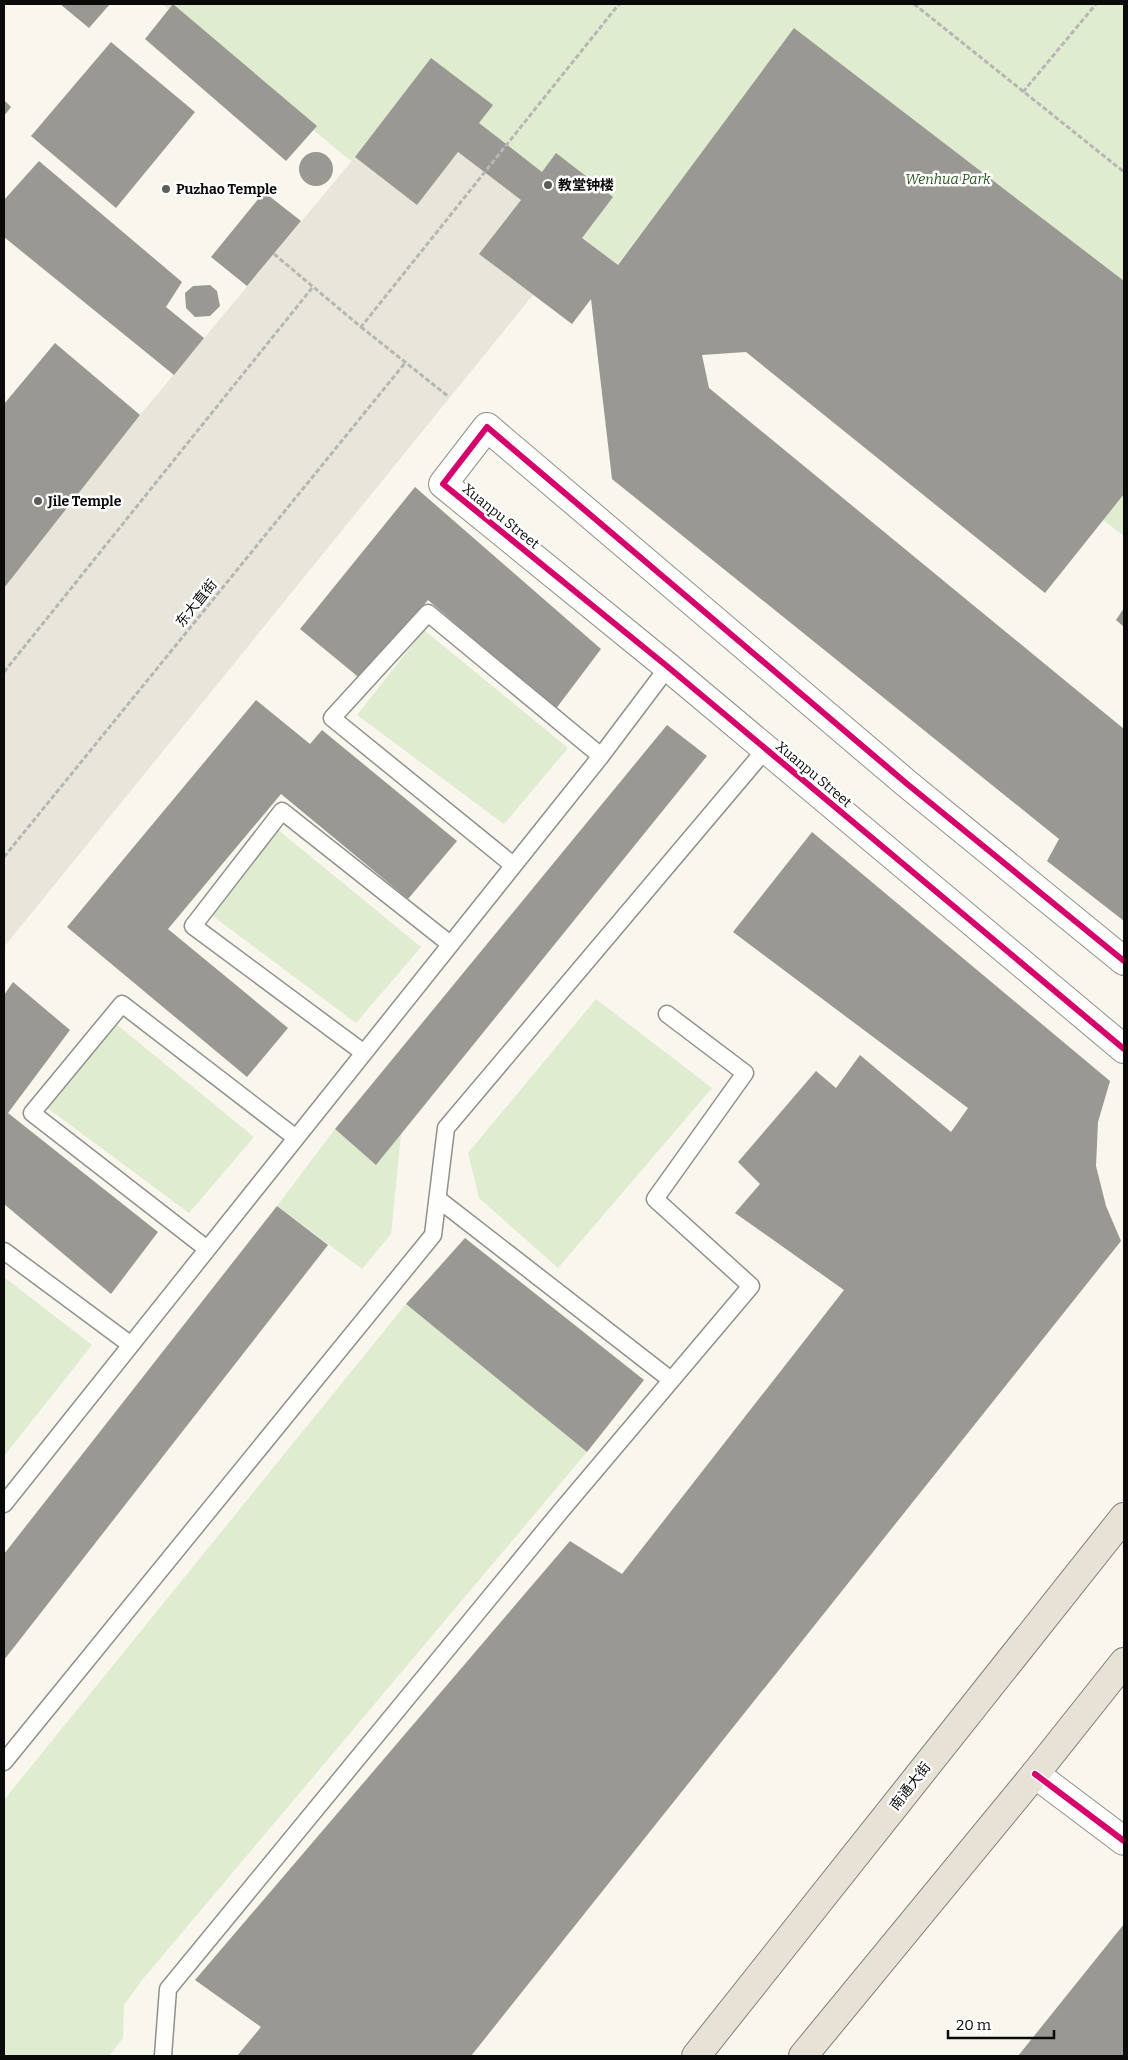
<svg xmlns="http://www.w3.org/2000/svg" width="1128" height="2060" font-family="Bitter,'Noto Sans SC',serif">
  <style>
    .green { fill: #dfeccf }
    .plaza { fill: #e8e5da }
    .building { fill: #9a9893 }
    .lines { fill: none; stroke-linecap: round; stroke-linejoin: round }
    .service-casing { stroke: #91908c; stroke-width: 19 }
    .minor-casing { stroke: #91908c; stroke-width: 30 }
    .tertiary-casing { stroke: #91908c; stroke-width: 30 }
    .trunk-casing { stroke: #7e7e7a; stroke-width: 30 }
    .path { stroke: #b7b6b5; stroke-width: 3; stroke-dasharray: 5 2.5; stroke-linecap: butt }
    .service { stroke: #fefefc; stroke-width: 16 }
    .minor { stroke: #fefefc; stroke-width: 28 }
    .tertiary { stroke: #fefefc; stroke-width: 28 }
    .trunk { stroke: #e8e2d6; stroke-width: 28 }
    .cycleway-casing { stroke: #fff; stroke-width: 9 }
    .cycleway { stroke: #d6006c; stroke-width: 6 }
    .poi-dot { fill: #5d5d59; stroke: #fff; stroke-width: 2 }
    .labels { text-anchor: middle; stroke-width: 5; stroke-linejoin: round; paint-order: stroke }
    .park-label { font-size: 14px; font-style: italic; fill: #2a5a21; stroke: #fff }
    .poi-label { font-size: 14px; font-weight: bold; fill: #0a0a0a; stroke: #fff; text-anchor: start }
    .street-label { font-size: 14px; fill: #0a0a0a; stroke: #fff }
  </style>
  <rect width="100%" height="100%" fill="#f8f6ed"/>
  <path class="green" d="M 162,4 L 1124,4 L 1124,536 L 674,190 L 572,324 L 479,254 L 520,200 L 458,152 L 417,205 L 347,158 Z
    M 424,630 L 568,748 L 504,824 L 357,715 Z
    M 277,829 L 421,947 L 356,1023 L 210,914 Z
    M 596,999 L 712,1088 L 558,1268 L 479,1198 L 468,1153 Z
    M 110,1019 L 254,1137 L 189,1213 L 42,1104 Z
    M 335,1129 L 376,1165 L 401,1134 L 391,1234 L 362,1269 L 277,1206 Z
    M 4,1277 L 92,1345 L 4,1456 Z
    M 406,1304 L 587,1452 L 142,1980 L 124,2005 L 123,2038 L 109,2056 L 4,2056 L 4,1800 Z"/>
  <path class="plaza" d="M 458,152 L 521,200 L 480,254 L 533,295 L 4,947 L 4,587 L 140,415 L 355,157 L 417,205 Z"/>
  <path class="building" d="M 60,4 L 110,4 L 89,28 Z
    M 173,4 L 317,126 L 286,161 L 145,39 Z
    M 794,28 L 1124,281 L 1124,494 L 1045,593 L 746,352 L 702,355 L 709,388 L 1124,729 L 1124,921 L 1047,861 L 1059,839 L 612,479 L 591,299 L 572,324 L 479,254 L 521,200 L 458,152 L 417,205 L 355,157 L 431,58 L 493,105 L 479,123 L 542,172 L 556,153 L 613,197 L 582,238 L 618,265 Z
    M 111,42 L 195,112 L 116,208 L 31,136 Z
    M 4,100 L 11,107 L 4,116 Z
    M299 169a17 17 0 1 1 34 0a17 17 0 1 1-34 0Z
    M 39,161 L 182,282 L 166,307 L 204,338 L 174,375 L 4,237 L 4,200 Z
    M 264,192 L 301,221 L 247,286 L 211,257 Z
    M 210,285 L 217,291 L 220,306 L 210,316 L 195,317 L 186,308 L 185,293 L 193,286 Z
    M 55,343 L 140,415 L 4,588 L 4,404 Z
    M 415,487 L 601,649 L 555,710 L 428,600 L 362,680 L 300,629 Z
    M 1124,608 L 1124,627 L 1116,620 Z
    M 256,700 L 310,744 L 322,730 L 457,841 L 408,899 L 281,794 L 168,929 L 288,1028 L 247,1077 L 67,927 Z
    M 667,725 L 707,756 L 376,1165 L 335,1129 Z
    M 812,832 L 1110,1081 L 1098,1122 L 1096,1166 L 1106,1206 L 1121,1241 L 471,2056 L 237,2056 L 261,2027 L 195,1980 L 570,1541 L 622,1574 L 844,1290 L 735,1213 L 760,1184 L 738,1162 L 816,1071 L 836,1088 L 860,1055 L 951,1132 L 968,1108 L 733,932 Z
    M 13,982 L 70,1030 L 8,1113 L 158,1232 L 111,1294 L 4,1204 L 4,995 Z
    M 277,1206 L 328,1245 L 4,1660 L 4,1554 Z
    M 465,1238 L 644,1380 L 587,1452 L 406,1304 Z
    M 1124,1924 L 1124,2056 L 1018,2056 Z"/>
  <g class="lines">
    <defs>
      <path id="service" d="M 513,865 L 332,718 L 428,613 L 601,756
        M 364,1053 L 193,926 L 282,811 L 450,944
        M 438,1199 L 671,1380
        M 207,1249 L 32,1113 L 122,1004 L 296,1138
        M 4,1251 L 131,1345
        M 4,1504 L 601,756 L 668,667
        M 4,1762 L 433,1235 L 446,1128 L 765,750
        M 163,2056 L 168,1989 L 560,1512 L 751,1286 L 655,1199 L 745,1073 L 667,1014"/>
      <path id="minor" d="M 1035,1774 L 1124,1841"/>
      <path id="tertiary" d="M 1124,961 L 906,783 L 487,427 L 443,484 L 668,667 L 1124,1049"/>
      <path id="trunk" d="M 696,2056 L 1124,1517
        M 803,2056 L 1035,1774 L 1124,1662"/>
    </defs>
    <use href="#service" class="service-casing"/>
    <use href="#minor" class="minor-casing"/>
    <use href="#tertiary" class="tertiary-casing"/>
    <use href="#trunk" class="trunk-casing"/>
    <path class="path" d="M 914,4 L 1124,172
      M 1023,92 L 1096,4
      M 274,254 L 361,327 L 619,4
      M 361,327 L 449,397
      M 4,672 L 312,288
      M 4,857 L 405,363"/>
    <use href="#service" class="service"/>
    <use href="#minor" class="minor"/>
    <use href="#tertiary" class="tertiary"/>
    <use href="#trunk" class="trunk"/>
    <defs>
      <path id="cycleway" d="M 1124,961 L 906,783 L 487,427 L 443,484 L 668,667 L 1124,1049
        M 1035,1774 L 1124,1841"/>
    </defs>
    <use href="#cycleway" class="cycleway-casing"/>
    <use href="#cycleway" class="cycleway"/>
  </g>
  <g class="poi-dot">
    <circle cx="548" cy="185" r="5"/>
    <circle cx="166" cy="189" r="5"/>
    <circle cx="38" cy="501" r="5"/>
  </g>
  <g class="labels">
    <g class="park-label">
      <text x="948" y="184">Wenhua Park</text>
    </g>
    <g class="poi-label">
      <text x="558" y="190">教堂钟楼</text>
      <text x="176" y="194">Puzhao Temple</text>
      <text x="48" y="506">Jile Temple</text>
    </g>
    <g class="street-label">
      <text transform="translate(501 516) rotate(39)" y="5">Xuanpu Street</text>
      <text transform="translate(196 603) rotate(-51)" y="5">东大直街</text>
      <text transform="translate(814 774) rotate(40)" y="5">Xuanpu Street</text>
      <text transform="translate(910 1786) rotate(-52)" y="5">南通大街</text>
    </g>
  </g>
  <rect width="1128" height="2060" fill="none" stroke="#0a0a0a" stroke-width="10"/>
  <path d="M948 2030v8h106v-8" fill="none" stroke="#0a0a0a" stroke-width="2.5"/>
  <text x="956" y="2030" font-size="15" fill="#0a0a0a" stroke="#ffffff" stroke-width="4" paint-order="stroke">20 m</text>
</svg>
